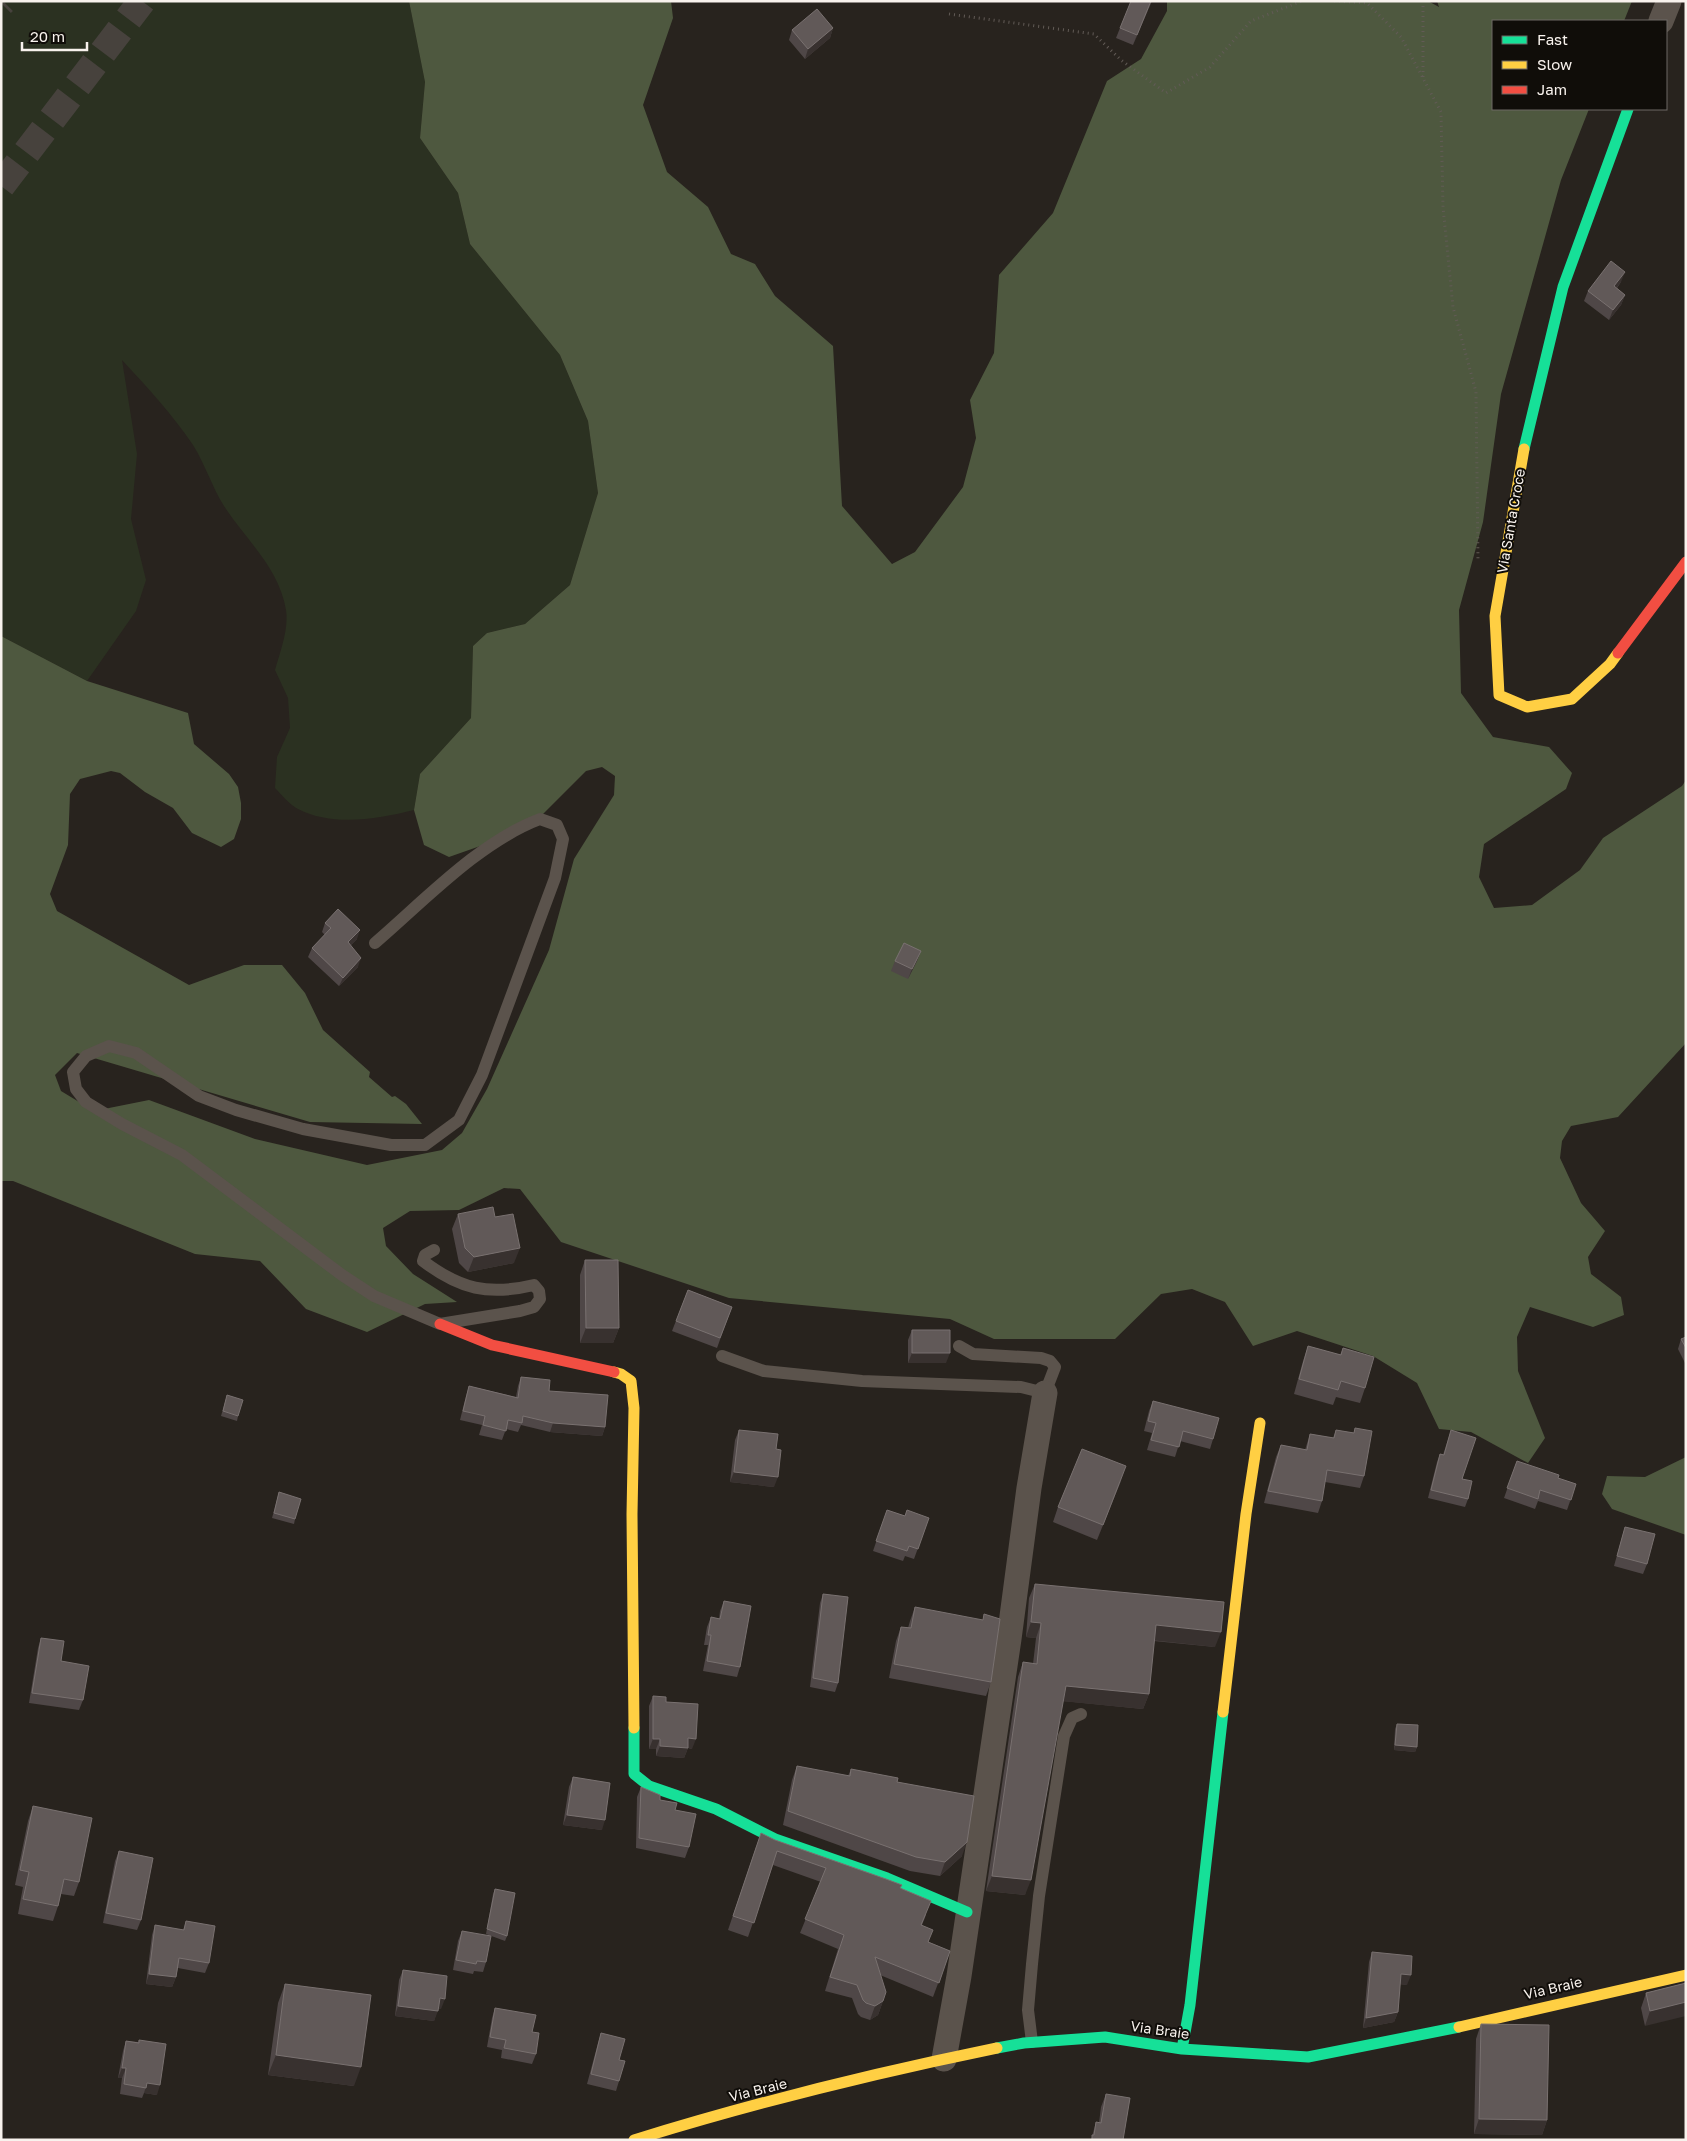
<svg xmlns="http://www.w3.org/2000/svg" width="1687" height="2141" font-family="'Golos Text',sans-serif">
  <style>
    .green { fill: #2b3121 }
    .forest { fill: #4e583f }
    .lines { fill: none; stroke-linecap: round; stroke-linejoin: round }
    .highway-tunnel { stroke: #47423d; stroke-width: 28; stroke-dasharray: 28 14; stroke-linecap: butt }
    .path { stroke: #625b56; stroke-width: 3; stroke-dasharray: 1 4; stroke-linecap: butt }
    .lane { stroke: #5b534c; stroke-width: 12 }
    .street { stroke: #5b534c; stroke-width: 25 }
    .fast { stroke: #16e098; stroke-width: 11 }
    .slow { stroke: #ffcf43; stroke-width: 11 }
    .jam { stroke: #f24e42; stroke-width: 11 }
    .wall { fill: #4f4747 }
    .shaded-wall { fill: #38312f }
    .building { fill: #615958; stroke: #797170 }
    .labels { text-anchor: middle; stroke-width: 4; stroke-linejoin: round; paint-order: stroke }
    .street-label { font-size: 14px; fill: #f8f2ed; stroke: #100d09 }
  </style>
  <rect width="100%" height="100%" fill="#28231e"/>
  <path class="green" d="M 1,1 L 409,1 L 425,82 L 420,138 L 458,193 L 470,244 L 560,355 L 588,421 L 598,493 L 570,585 L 525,624 L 487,633 L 473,646 L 471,718 L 420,774 L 414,810 C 378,819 333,827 298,809 C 290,805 282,795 275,788 L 277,757 L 290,728 L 288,698 L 275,670 C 280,652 289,629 286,610 C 279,568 246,540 224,506 C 212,487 205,464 193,445 C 172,414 147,387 122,360 L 137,454 L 131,519 L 146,580 L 136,611 L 87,681 L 1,636 Z"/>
  <path class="forest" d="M 409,1 L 671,1 L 673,18 L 643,105 L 667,172 L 708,207 L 731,254 L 755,264 L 775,296 L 833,346 L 842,506 L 892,564 L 915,552 L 963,487 L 976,438 L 970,400 L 994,353 L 999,275 L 1053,213 L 1107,81 L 1141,59 L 1167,11 L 1167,1 L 1428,1 L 1439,7 L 1437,1 L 1632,1 L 1624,21 L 1493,21 L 1493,109 L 1589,109 L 1561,180 L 1501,394 L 1483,522 L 1459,610 L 1461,693 L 1493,737 L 1549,747 L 1572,773 L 1566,789 L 1484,844 L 1479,877 L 1494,908 L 1532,905 L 1580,870 L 1603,838 L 1682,786 L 1686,780 L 1686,1043 L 1618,1117 L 1571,1126 L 1562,1141 L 1560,1158 L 1581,1203 L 1605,1231 L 1588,1257 L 1591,1274 L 1621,1297 L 1624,1315 L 1593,1327 L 1530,1307 L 1517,1337 L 1518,1371 L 1545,1438 L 1528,1463 L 1471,1432 L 1439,1429 L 1417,1383 L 1373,1356 L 1297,1331 L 1253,1346 L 1225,1302 L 1192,1289 L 1161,1294 L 1115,1339 L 994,1339 L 950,1319 L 729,1298 L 561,1242 L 520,1189 L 504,1188 L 459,1210 L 410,1211 L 383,1228 L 386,1246 L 413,1274 L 457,1302 L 425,1304 L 367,1332 L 306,1309 L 260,1261 L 195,1254 L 13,1181 L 1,1181 L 1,636 L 87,681 L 188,713 L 194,744 L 229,774 L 238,787 L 241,803 L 241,819 L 234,839 L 221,847 L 192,833 L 173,808 L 145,792 L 120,773 L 111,771 L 80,779 L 70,794 L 68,845 L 50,894 L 57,911 L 189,985 L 244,965 L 282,965 L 305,993 L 323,1030 L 370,1072 L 369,1077 L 392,1097 L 395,1096 L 406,1104 L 422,1124 L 310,1122 L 77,1053 L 55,1075 L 61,1091 L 94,1111 L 149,1100 L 255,1139 L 367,1165 L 442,1150 L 462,1133 L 487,1089 L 549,950 L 574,859 L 614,795 L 615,776 L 602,767 L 586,771 L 528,829 L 449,857 L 424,845 L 414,810 L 420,774 L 471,718 L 473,646 L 487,633 L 525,624 L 570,585 L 598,493 L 588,421 L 560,355 L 470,244 L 458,193 L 420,138 L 425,82 Z
    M 1686,1457 L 1686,1535 L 1612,1509 L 1602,1494 L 1607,1476 L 1645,1477 Z"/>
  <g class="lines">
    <path class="highway-tunnel" d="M 1,3 L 3,1
      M 1,186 L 142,1"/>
    <path class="path" d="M 1334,1 L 1367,3 L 1401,37 L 1441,112 L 1443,207 L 1453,307 L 1476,392 L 1478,560
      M 1423,1 L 1423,77
      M 949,14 L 1094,34 L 1121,60 L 1166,93 L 1210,67 L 1251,21 L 1302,1"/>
    <path class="lane" d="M 375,943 C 424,901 479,842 540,819 L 557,825 L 563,839 L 555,878 L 482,1075 L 459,1120 L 425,1145 L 391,1145 L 303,1129 L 236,1110 L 199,1096 L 136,1053 L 109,1046 L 86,1056 L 73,1072 L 76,1089 L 86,1102 L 122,1124 L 182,1155 L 342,1275 L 374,1296 L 440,1324 L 520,1311 L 534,1307 L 540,1299 L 539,1291 L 534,1285 C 488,1296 460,1289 423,1261 L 425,1255 L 434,1250
      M 722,1356 L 764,1371 L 862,1381 L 1021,1387 L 1045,1393 L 1055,1367 L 1050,1361 L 1041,1358 L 973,1354 L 959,1346
      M 1032,2042 L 1028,2010 L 1032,1964 L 1039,1896 L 1064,1736 L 1072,1718 L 1081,1714"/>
    <path class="street" d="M 1661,21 L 1669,1
      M 944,2059 L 959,1976 L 1009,1639 L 1029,1488 L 1045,1393"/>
    <path class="fast" d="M 1524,449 L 1563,287 L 1628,109
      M 634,1728 L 634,1774 L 649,1786 L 716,1809 L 775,1839 L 887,1878 L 967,1912
      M 997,2048 L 1024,2043 L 1105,2037 L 1182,2049 L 1308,2057 L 1459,2027
      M 1182,2049 L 1190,2005 L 1223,1712"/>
    <path class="slow" d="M 1524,449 L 1495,616 L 1499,695 L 1527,707 L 1572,699 L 1610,664 L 1618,653
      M 614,1372 L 621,1374 L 631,1381 L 634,1408 L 632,1514 L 634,1728
      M 1223,1712 L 1246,1514 L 1260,1423
      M 1459,2027 L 1686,1975
      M 634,2140 C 753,2103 875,2073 997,2048"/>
    <path class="jam" d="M 1618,653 L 1686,562
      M 440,1324 L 492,1345 L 614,1372"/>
  </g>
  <path class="wall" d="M 1152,1 L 1133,45 L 1116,38 L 1120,28 Z
    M 833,28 L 830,38 L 805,59 L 789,40 L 792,30 Z
    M 1621,282 L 1617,288 L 1625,295 L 1621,305 L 1609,320 L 1584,301 L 1588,291 Z
    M 325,923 L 357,939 L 351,945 L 358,967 L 339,986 L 308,957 L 312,948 L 325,935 L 322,932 Z
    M 921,951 L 917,961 L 908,979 L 891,971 L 895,961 Z
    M 458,1214 L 495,1217 L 514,1263 L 468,1272 L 459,1263 L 452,1229 Z
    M 585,1260 L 619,1328 L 613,1343 L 580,1343 L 580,1275 Z
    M 688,1290 L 732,1307 L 717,1348 L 672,1331 Z
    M 912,1330 L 946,1363 L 908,1363 L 908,1340 Z
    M 1686,1337 L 1686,1365 L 1678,1349 L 1681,1339 Z
    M 1308,1346 L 1340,1355 L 1343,1348 L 1365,1388 L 1360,1403 L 1336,1397 L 1333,1405 L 1294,1394 L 1303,1361 Z
    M 521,1377 L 549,1391 L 605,1427 L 602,1436 L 550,1432 L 521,1425 L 518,1432 L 506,1429 L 502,1440 L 479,1435 L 482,1425 L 460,1420 L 466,1396 L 469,1386 L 516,1397 L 518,1386 Z
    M 227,1395 L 238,1416 L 237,1421 L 221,1416 Z
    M 1153,1401 L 1213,1439 L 1210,1449 L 1180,1441 L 1175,1457 L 1147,1450 L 1152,1433 L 1144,1431 L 1149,1411 Z
    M 1355,1428 L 1364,1476 L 1360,1488 L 1325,1482 L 1322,1501 L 1318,1513 L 1264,1503 L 1276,1457 L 1281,1445 L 1305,1450 L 1310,1434 L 1333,1438 L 1336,1430 L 1354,1433 Z
    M 739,1430 L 776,1449 L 774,1487 L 730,1482 L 735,1440 Z
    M 1451,1430 L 1468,1499 L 1465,1507 L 1428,1498 L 1437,1462 L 1440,1454 L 1443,1455 Z
    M 1517,1461 L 1558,1478 L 1576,1484 L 1567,1510 L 1538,1501 L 1535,1509 L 1504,1498 Z
    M 1121,1481 L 1097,1540 L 1053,1522 L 1058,1507 Z
    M 279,1492 L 295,1519 L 294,1524 L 272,1518 Z
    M 887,1510 L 905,1516 L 929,1518 L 914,1559 L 905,1556 L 903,1561 L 873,1551 Z
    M 1625,1527 L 1647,1564 L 1643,1574 L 1614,1566 L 1622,1537 Z
    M 1035,1584 L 1215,1647 L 1154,1641 L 1149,1694 L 1143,1709 L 1063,1701 L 1025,1895 L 986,1891 L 1018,1677 L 1023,1662 L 1033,1664 L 1036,1638 L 1026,1637 L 1029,1598 Z
    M 823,1594 L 838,1683 L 835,1692 L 810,1687 L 820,1603 Z
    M 724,1601 L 740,1667 L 737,1677 L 703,1671 L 708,1645 L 704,1645 L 707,1627 L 711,1617 L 719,1619 L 720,1611 Z
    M 915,1607 L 991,1682 L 986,1696 L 889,1678 L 896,1641 L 901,1627 L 908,1628 L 910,1621 Z
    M 41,1638 L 61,1661 L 83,1700 L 79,1710 L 29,1703 L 38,1648 Z
    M 653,1696 L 666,1702 L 692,1749 L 688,1748 L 684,1758 L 656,1756 L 656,1749 L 649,1749 L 649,1706 Z
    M 1397,1724 L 1417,1747 L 1415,1752 L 1394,1750 L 1395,1729 Z
    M 797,1766 L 848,1776 L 851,1769 L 897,1782 L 962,1856 L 940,1876 L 910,1871 L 783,1825 L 792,1780 Z
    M 573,1777 L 602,1830 L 563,1825 L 569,1787 Z
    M 641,1787 L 675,1810 L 689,1847 L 685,1858 L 636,1848 L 637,1797 Z
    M 33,1806 L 79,1882 L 74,1896 L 61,1894 L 58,1906 L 53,1921 L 18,1914 L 23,1887 L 15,1885 L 28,1821 Z
    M 775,1840 L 901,1888 L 926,1915 L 922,1925 L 929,1942 L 950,1951 L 933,1997 L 880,1975 L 883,2001 L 878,2015 L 870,2020 L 861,2017 L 858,2014 L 852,1998 L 825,1991 L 838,1949 L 800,1933 L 821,1882 L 773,1865 L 748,1937 L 728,1930 L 756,1847 Z
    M 119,1851 L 141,1920 L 137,1930 L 103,1923 L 115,1861 Z
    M 495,1889 L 507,1936 L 505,1941 L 486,1934 L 493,1894 Z
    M 186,1921 L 209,1963 L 205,1973 L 178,1968 L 176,1977 L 172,1987 L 146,1984 L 152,1935 L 155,1925 L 183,1930 Z
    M 462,1931 L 486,1962 L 483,1972 L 474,1971 L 473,1974 L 453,1970 L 458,1941 Z
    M 1372,1952 L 1407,1985 L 1400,1984 L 1398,2012 L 1394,2022 L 1363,2028 L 1369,1962 Z
    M 403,1970 L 441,2009 L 438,2008 L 434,2021 L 395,2016 L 399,1980 Z
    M 1686,1983 L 1645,2026 L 1641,2008 L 1646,1993 Z
    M 285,1984 L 354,2086 L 268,2075 L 278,2003 Z
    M 495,2008 L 532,2032 L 536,2054 L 532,2064 L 501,2058 L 502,2050 L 487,2047 L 492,2018 Z
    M 1481,2024 L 1547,2120 L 1542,2135 L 1474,2134 L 1476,2039 Z
    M 601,2033 L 619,2060 L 619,2081 L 616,2091 L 587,2084 L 598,2043 Z
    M 139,2040 L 157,2095 L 144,2093 L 142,2098 L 120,2094 L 122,2078 L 118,2078 L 123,2051 L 126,2041 L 138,2042 Z
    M 1106,2094 L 1123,2140 L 1091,2140 L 1096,2122 L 1099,2123 L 1101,2107 Z"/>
  <path class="shaded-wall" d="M 1151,1 L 1152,1 L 1133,45 L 1137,35 Z
    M 833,28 L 830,38 L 805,59 L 808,49 Z
    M 1625,272 L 1621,282 L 1610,296 L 1614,286 Z
    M 1625,295 L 1621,305 L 1609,320 L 1613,310 Z
    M 360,930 L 357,939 L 345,951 L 348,942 Z
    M 921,951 L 917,961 L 908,979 L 912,969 Z
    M 361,958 L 358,967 L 339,986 L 343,978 Z
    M 520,1248 L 514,1263 L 468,1272 L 474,1257 Z
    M 586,1328 L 619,1328 L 613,1343 L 580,1343 Z
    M 912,1353 L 950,1353 L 946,1363 L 908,1363 Z
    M 553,1423 L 605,1427 L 602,1436 L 550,1432 Z
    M 1126,1466 L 1121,1481 L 1097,1540 L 1103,1525 Z
    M 734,1472 L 778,1477 L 774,1487 L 730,1482 Z
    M 1031,1622 L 1041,1623 L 1036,1638 L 1026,1637 Z
    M 1156,1625 L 1221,1632 L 1215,1647 L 1150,1640 Z
    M 1066,1686 L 1149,1694 L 1143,1709 L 1061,1701 Z
    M 688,1738 L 696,1739 L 692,1749 L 688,1748 L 684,1758 L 656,1756 L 660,1746 Z
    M 653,1739 L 660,1739 L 656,1749 L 649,1749 Z
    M 1395,1745 L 1417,1747 L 1415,1752 L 1394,1750 Z
    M 567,1815 L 605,1820 L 602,1830 L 563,1825 Z
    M 967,1842 L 962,1856 L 940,1876 L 945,1862 Z
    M 992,1876 L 1031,1880 L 1025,1895 L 986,1891 Z
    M 149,1974 L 176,1977 L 172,1987 L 146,1984 Z
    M 1401,1974 L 1411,1975 L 1407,1985 L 1397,1984 Z
    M 440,1998 L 445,1999 L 441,2009 L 436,2008 Z
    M 883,2001 L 878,2015 L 870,2020 L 875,2006 Z
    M 1686,2002 L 1686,2016 L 1645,2026 L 1650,2011 Z
    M 398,2006 L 438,2011 L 434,2021 L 395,2016 Z
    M 1398,2012 L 1394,2022 L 1363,2028 L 1366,2018 Z
    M 276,2055 L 361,2067 L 354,2086 L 268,2075 Z
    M 122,2068 L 126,2068 L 122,2078 L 118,2078 Z
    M 147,2083 L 160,2085 L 157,2095 L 144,2093 Z
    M 1479,2119 L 1547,2120 L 1542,2135 L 1474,2134 Z"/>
  <path class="building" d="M 1131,1 L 1151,1 L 1137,35 L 1120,28 Z
    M 817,9 L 833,28 L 808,49 L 792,30 Z
    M 1611,261 L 1625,272 L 1614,286 L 1625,295 L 1613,310 L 1588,291 Z
    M 338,909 L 360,930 L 348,942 L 361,958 L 343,978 L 312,948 L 331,928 L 325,923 Z
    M 904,943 L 921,951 L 912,969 L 895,961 Z
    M 493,1207 L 495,1217 L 513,1214 L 520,1248 L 474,1257 L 465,1248 L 458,1214 Z
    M 585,1260 L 618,1260 L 619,1328 L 586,1328 Z
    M 688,1290 L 732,1307 L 720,1338 L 676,1321 Z
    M 912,1330 L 950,1330 L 950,1353 L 912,1353 Z
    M 1686,1337 L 1686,1348 L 1681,1339 Z
    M 1308,1346 L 1341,1355 L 1343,1348 L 1374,1357 L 1365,1388 L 1341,1381 L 1338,1390 L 1299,1379 Z
    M 521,1377 L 550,1380 L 549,1391 L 608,1395 L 605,1427 L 553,1423 L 523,1416 L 522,1423 L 508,1420 L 506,1431 L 483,1425 L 485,1416 L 463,1411 L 469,1386 L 518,1398 Z
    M 227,1395 L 243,1400 L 238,1416 L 223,1411 Z
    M 1153,1401 L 1219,1418 L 1213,1439 L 1183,1431 L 1179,1447 L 1151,1440 L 1156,1423 L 1148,1421 Z
    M 1355,1428 L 1372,1431 L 1364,1476 L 1327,1470 L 1322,1501 L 1268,1491 L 1281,1445 L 1307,1450 L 1310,1434 L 1334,1438 L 1336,1430 L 1354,1433 Z
    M 739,1430 L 778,1434 L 776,1449 L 781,1450 L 778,1477 L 734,1472 Z
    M 1451,1430 L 1476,1438 L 1462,1479 L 1472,1481 L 1468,1499 L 1431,1490 L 1440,1454 L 1444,1455 Z
    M 1082,1449 L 1126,1466 L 1103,1525 L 1058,1507 Z
    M 1517,1461 L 1559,1475 L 1558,1478 L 1576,1484 L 1571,1500 L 1540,1490 L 1538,1499 L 1507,1488 Z
    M 279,1492 L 301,1499 L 295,1519 L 274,1513 Z
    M 887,1510 L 905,1516 L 907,1510 L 929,1518 L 918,1549 L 909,1546 L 907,1551 L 876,1541 Z
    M 1625,1527 L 1655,1534 L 1647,1564 L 1617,1556 Z
    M 1035,1584 L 1224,1602 L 1221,1632 L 1156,1625 L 1149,1694 L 1066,1686 L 1031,1880 L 992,1876 L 1023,1662 L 1037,1664 L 1041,1623 L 1031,1622 Z
    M 823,1594 L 848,1597 L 838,1683 L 813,1678 Z
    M 724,1601 L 751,1606 L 740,1667 L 707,1661 L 711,1635 L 708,1635 L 711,1617 L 720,1619 Z
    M 915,1607 L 983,1620 L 984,1614 L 1000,1619 L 991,1682 L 894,1664 L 901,1627 L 911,1628 Z
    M 41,1638 L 64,1641 L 61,1661 L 89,1666 L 83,1700 L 32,1693 Z
    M 653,1696 L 666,1697 L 666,1702 L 698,1704 L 696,1739 L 688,1738 L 688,1748 L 660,1746 L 660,1739 L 653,1739 Z
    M 1397,1724 L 1418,1725 L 1417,1747 L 1395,1745 Z
    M 797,1766 L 850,1776 L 851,1769 L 898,1778 L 897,1782 L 974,1796 L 967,1842 L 945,1862 L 916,1857 L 788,1811 Z
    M 573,1777 L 610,1783 L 605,1820 L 567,1815 Z
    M 641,1787 L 660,1795 L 660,1800 L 677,1803 L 675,1810 L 696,1814 L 689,1847 L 639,1838 Z
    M 33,1806 L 92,1818 L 79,1882 L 64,1879 L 58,1906 L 23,1899 L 29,1872 L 20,1870 Z
    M 761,1833 L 775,1840 L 886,1879 L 902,1885 L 900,1888 L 931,1901 L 921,1925 L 933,1930 L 928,1942 L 950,1951 L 939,1983 L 875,1957 L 886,1992 L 883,2001 L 875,2006 L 866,2003 L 863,2000 L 857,1985 L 830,1977 L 844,1935 L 805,1919 L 826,1868 L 777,1851 L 754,1923 L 733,1916 Z
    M 119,1851 L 153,1858 L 141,1920 L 106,1913 Z
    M 495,1889 L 515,1893 L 507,1936 L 487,1929 Z
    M 186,1921 L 215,1926 L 209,1963 L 179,1958 L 176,1977 L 149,1974 L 155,1925 L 184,1930 Z
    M 462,1931 L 491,1936 L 486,1962 L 477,1961 L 476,1964 L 456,1960 Z
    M 1372,1952 L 1412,1956 L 1411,1975 L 1401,1974 L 1398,2012 L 1366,2018 Z
    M 403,1970 L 447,1976 L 445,1999 L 440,1998 L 438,2011 L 398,2006 Z
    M 1686,1983 L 1686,2002 L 1650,2011 L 1646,1993 Z
    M 285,1984 L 371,1995 L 361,2067 L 276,2055 Z
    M 495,2008 L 536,2015 L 532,2032 L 539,2033 L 536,2054 L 504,2048 L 506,2040 L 490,2037 Z
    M 1481,2024 L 1549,2025 L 1547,2120 L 1479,2119 Z
    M 601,2033 L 625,2039 L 619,2060 L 625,2061 L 619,2081 L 591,2074 Z
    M 139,2040 L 166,2044 L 160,2085 L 147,2083 L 146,2088 L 124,2084 L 126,2068 L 122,2068 L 126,2041 L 139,2043 Z
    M 1106,2094 L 1130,2098 L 1123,2140 L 1092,2140 L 1092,2135 L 1094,2135 L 1096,2122 L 1101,2123 Z"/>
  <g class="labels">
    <g class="street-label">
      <text transform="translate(1511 521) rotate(-80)" y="5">Via Santa Croce</text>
      <text transform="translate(1553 1988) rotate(-13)" y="5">Via Braie</text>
      <text transform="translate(1160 2030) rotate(8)" y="5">Via Braie</text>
      <text transform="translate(758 2090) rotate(-14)" y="5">Via Braie</text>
    </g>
  </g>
  <rect width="1687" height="2141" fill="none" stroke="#f8f2ed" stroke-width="5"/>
  <rect x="1492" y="20" width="175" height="90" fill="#100d09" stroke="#6d6964"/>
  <rect x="1502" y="36" width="25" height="8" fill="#16e098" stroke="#6d6964"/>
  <text x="1537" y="45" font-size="15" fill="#f8f2ed">Fast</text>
  <rect x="1502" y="61" width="25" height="8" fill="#ffcf43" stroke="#6d6964"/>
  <text x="1537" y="70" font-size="15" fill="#f8f2ed">Slow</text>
  <rect x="1502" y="86" width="25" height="8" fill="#f24e42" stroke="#6d6964"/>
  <text x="1537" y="95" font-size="15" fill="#f8f2ed">Jam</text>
  <path d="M22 42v8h65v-8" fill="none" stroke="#f8f2ed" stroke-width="2.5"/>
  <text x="30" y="42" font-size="15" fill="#f8f2ed" stroke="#100d09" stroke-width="4" paint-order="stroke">20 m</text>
</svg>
